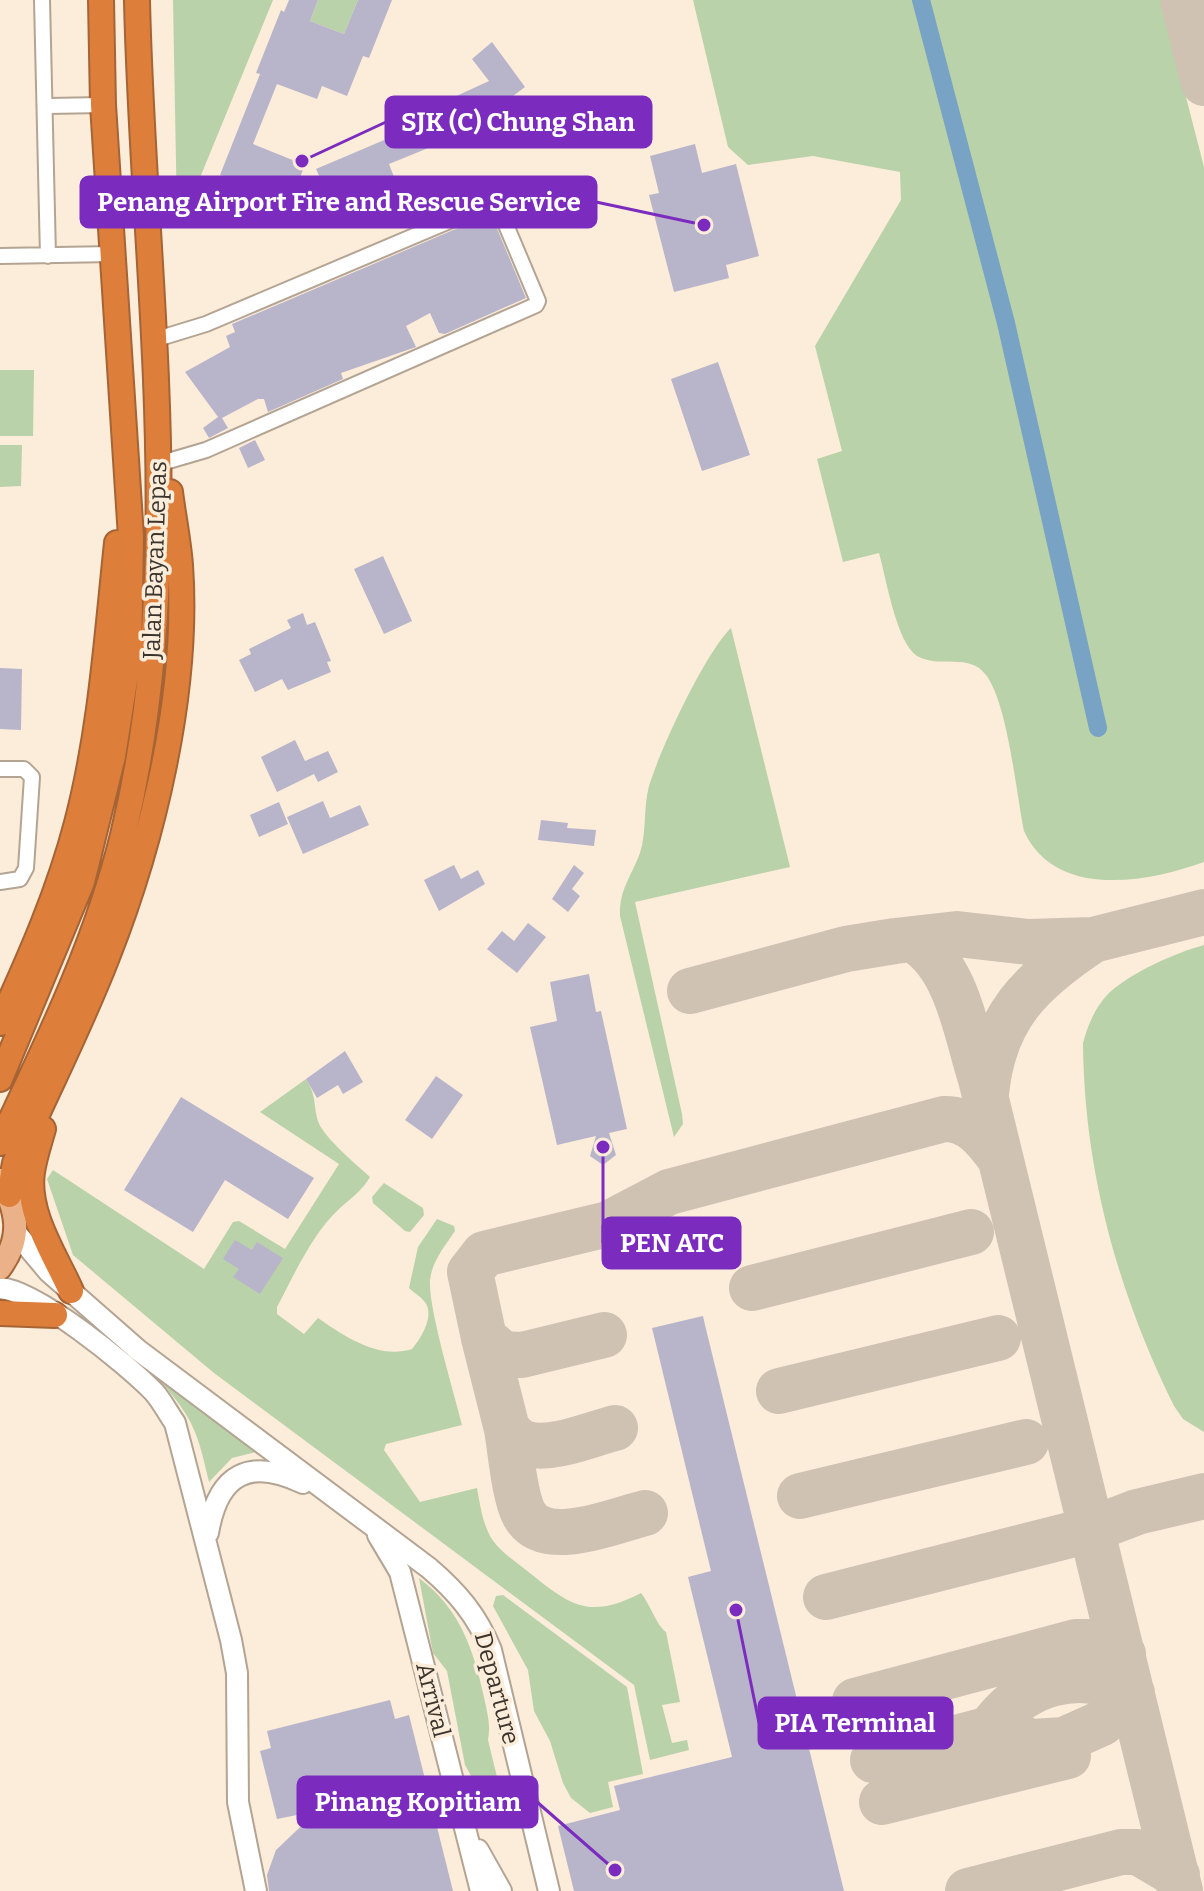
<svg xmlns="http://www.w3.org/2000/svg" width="1204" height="1891" font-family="Bitter,serif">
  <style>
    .green { fill: #b9d2a9 }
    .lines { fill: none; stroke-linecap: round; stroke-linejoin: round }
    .canal { stroke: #78a3c4; stroke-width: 18 }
    .taxiway { stroke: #cfc2b2; stroke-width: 46 }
    .building { fill: #b8b5ca }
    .street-casing { stroke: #b3a493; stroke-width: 18 }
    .secondary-casing { stroke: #b3a493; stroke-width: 24 }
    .primary-casing { stroke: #a56436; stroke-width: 26 }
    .highway-casing { stroke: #a56436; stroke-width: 28 }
    .street { stroke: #fff; stroke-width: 14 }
    .secondary { stroke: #fff; stroke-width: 20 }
    .primary { stroke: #ebb289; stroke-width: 22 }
    .highway { stroke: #de7e3b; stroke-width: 24 }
    .labels { text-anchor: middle; stroke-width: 7; stroke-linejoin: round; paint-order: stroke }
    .street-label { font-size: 24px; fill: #3a342d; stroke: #fcecda }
    .leader { fill: none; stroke: #7b2cbf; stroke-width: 3 }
    .callout-dot { fill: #7b2cbf; stroke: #fcecda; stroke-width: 3 }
    .callout { fill: #7b2cbf; stroke: #7b2cbf; stroke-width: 3 }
    .callout-label { font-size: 26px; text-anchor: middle; font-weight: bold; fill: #fff }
  </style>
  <rect width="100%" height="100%" fill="#fcecda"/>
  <path class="green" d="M 173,0 L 273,0 L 183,219 L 177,217 Z
    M 318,0 L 358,0 L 344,34 L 310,21 Z
    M 693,0 L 1161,0 L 1204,167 L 1204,862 C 1146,883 1055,899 1024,831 C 1016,793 1008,704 986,675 C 969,652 939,669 917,656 C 896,642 886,577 879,553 L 843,562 L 817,459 L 842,451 L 815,346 L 901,200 L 900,172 L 813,156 L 748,165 L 728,147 Z
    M 0,370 L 34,370 L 33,436 L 0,436 Z
    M 0,445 L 22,445 L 21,486 L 0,487 Z
    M 731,628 L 790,867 L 635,902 L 682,1114 L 683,1124 L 674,1137 L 620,916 C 619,890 631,877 640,853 C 647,831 643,809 649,786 C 660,750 705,653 731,628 Z
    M 1204,945 L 1204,1432 L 1183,1419 L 1174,1406 C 1118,1293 1084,1170 1083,1043 C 1088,1025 1095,1007 1109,993 C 1132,972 1175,953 1204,945 Z
    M 306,1079 C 317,1097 313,1104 318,1121 C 323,1137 357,1165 370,1177 C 361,1192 351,1198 339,1209 C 312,1234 294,1275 277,1307 L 277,1314 L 304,1334 L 318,1318 C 344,1336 379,1360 412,1349 C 421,1339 436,1314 424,1301 C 420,1296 414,1293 409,1288 L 418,1247 L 437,1219 L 454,1226 L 455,1231 C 445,1246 432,1261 430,1280 C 428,1308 454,1392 462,1425 L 386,1444 L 384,1450 L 420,1502 L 477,1488 C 480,1504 482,1521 490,1536 C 498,1550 513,1560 526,1570 C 569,1604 587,1621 641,1593 C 650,1604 657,1626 666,1632 L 680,1702 L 662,1705 L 672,1743 L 687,1740 L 689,1750 L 650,1760 L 634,1685 L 214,1373 L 73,1255 L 47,1179 L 53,1170 L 204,1269 L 233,1222 L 239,1221 L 285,1249 L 339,1164 L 260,1112 Z
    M 384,1183 L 423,1208 L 424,1215 L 410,1232 L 405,1231 L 373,1203 L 372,1197 Z
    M 163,1378 L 260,1451 L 232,1458 L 209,1482 C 198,1434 194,1419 161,1382 Z
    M 419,1578 C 460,1609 473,1648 484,1697 C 487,1712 491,1725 488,1740 L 507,1818 L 474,1781 L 465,1765 L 447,1671 L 433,1653 Z
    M 503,1595 L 627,1687 L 643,1774 L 608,1782 L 613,1807 L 590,1813 L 571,1798 L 563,1783 L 550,1741 L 534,1711 L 528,1670 L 493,1606 L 496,1596 Z"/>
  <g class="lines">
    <path class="canal" d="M 921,0 L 1006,323 L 1098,728"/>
    <path class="taxiway" d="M 1183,0 L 1204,83
      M 914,940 C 958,967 966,1033 981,1079 L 1180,1891
      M 690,991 L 846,949 L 895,941 L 957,934 L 1029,942 L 1093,940 L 1204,912
      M 986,1094 C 993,1017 1031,981 1093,940
      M 752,1288 L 971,1232
      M 604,1335 L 522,1355 L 503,1354 L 484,1338 L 507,1429 C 512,1435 519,1442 527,1444 C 553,1451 591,1434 615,1428
      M 484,1338 L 470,1272 L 484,1254 L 608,1224 L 669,1192 L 944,1119 C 970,1118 986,1139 1000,1158
      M 779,1391 L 998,1338
      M 507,1429 C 511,1452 514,1495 524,1514 C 544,1551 613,1521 645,1513
      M 800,1496 L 1026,1442
      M 826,1597 L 1090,1530 L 1137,1512 L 1204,1496
      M 855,1701 L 1076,1642 L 1103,1642 L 1123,1654
      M 873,1760 L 990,1729 L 1033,1742 L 1064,1740 L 1102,1723 L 1132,1693 C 1079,1667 1024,1681 990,1729
      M 882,1802 L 1068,1756
      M 968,1891 L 1121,1852 L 1138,1852 L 1177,1875"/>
  </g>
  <path class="building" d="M 289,0 L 318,0 L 310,21 L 344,34 L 358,0 L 392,0 L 369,58 L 363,56 L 347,96 L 322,86 L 317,99 L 277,84 L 253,144 L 305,165 L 290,202 L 220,175 L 260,74 L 256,73 L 281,10 L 284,12 Z
    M 492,42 L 525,87 L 505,102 L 448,126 L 453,138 L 389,164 L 394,177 L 331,202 L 316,169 L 443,115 L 439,104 L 489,81 L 472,59 Z
    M 695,144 L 702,173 L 736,164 L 759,256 L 726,265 L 729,278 L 674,292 L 649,195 L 659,193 L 650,156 Z
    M 491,214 L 526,298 L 445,334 L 439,333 L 430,313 L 406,326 L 416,347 L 341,373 L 343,379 L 268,412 L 264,399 L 258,399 L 222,418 L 228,428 L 209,438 L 203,428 L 218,417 L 185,372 L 230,347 L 226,336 L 235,332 L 232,324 Z
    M 718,362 L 750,455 L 702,471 L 671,379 Z
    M 255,440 L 265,460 L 248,468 L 239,448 Z
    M 383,556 L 412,621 L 384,634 L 354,569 Z
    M 303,613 L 307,625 L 315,622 L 331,661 L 327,662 L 331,672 L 288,690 L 282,679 L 255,692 L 239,660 L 251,654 L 249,649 L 291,628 L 287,620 Z
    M 0,668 L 22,669 L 21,730 L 0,729 Z
    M 295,740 L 305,761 L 328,751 L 338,772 L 318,782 L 314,774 L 277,792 L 261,757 Z
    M 323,801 L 330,818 L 360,805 L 369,825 L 303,854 L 287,817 Z
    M 279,802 L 288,824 L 259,837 L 250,815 Z
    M 541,820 L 568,823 L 567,828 L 596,830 L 594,846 L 538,840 Z
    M 454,865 L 461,879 L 478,870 L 485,884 L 439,911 L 424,880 Z
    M 574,865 L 584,873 L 572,889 L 580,896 L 568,912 L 552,899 Z
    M 528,923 L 546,937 L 517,973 L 487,949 L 502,931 L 514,941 Z
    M 589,974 L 596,1012 L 601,1011 L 627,1129 L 609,1133 L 616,1155 L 603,1165 L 590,1156 L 596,1136 L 557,1145 L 530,1027 L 557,1021 L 550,982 Z
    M 345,1051 L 363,1082 L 343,1094 L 338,1085 L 317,1098 L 306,1079 Z
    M 436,1076 L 463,1095 L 432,1139 L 405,1120 Z
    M 181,1097 L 314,1178 L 288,1219 L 225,1180 L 193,1232 L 124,1190 Z
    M 235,1240 L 252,1250 L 257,1242 L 283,1258 L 260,1294 L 233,1277 L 239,1269 L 223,1259 Z
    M 703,1316 L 705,1325 L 844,1891 L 574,1891 L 558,1826 L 620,1810 L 614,1786 L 732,1757 L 688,1577 L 711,1571 L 652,1328 Z
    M 390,1700 L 395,1719 L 409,1715 L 453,1891 L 269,1891 L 267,1875 L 276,1850 L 317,1811 L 277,1819 L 260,1751 L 271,1748 L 267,1731 Z"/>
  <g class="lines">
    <defs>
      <path id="street" d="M 42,0 L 48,256
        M 48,106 L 103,105
        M 0,256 L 113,254
        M 157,339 L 206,324 L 492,203 L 498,206 L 538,301 L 536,305 L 206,450 L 165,462
        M 0,769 L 24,769 L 32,777 L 26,868 L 20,879 L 0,882"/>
      <path id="secondary" d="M 17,1234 L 49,1272 L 138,1350 L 429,1568 C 457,1592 477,1615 491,1650 L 549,1891
        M 0,1288 C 37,1291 127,1364 154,1392 C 162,1401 168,1413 175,1423 L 231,1640 L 237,1673 L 238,1802 L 256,1891
        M 208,1533 C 218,1474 249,1457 303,1483
        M 378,1535 L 400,1572 L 481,1891
        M 478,1850 L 501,1891"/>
      <path id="primary" d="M 0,1268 C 23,1237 17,1211 1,1180"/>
      <path id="highway" d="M 0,1023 C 30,958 59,892 77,823 C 101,732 107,637 117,543
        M 0,1079 L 82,882 L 113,756 L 129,655 L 131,537 L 103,105 L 101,0
        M 43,1129 C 39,1143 34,1158 32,1172 C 26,1213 55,1255 71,1291
        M 0,1143 C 47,1044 97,942 123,835 C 190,558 143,280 137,0
        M 9,1195 L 15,1163 C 45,1094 80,1027 107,957 C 153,840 189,691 180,565 C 178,540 173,516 170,492
        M 0,1313 L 55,1315"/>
    </defs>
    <use href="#street" class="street-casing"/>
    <use href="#secondary" class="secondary-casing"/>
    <use href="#primary" class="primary-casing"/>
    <use href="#highway" class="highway-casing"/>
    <use href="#street" class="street"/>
    <use href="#secondary" class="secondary"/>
    <use href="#primary" class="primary"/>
    <use href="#highway" class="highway"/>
  </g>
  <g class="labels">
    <g class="street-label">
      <text transform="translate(155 560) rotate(-88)" y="8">Jalan Bayan Lepas</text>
      <text transform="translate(497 1688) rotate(75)" y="8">Departure</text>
      <text transform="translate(433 1700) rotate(76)" y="8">Arrival</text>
    </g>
  </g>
  <path class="leader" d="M302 161L386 122M704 225L596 202M603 1147L603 1243M736 1610L759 1723M615 1870L537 1802"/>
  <g class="callout-dot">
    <circle cx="302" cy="161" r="8"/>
    <circle cx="704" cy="225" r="8"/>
    <circle cx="603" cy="1147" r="8"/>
    <circle cx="736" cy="1610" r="8"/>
    <circle cx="615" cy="1870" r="8"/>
  </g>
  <g class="callout">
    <rect x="386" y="97" width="265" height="50" rx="8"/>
    <rect x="81" y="177" width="515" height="50" rx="8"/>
    <rect x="603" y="1218" width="137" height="50" rx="8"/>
    <rect x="759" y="1698" width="193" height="50" rx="8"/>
    <rect x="298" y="1777" width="239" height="50" rx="8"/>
  </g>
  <g class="callout-label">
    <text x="518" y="131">SJK (C) Chung Shan</text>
    <text x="339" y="211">Penang Airport Fire and Rescue Service</text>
    <text x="672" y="1252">PEN ATC</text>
    <text x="855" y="1732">PIA Terminal</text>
    <text x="418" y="1811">Pinang Kopitiam</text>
  </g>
</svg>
